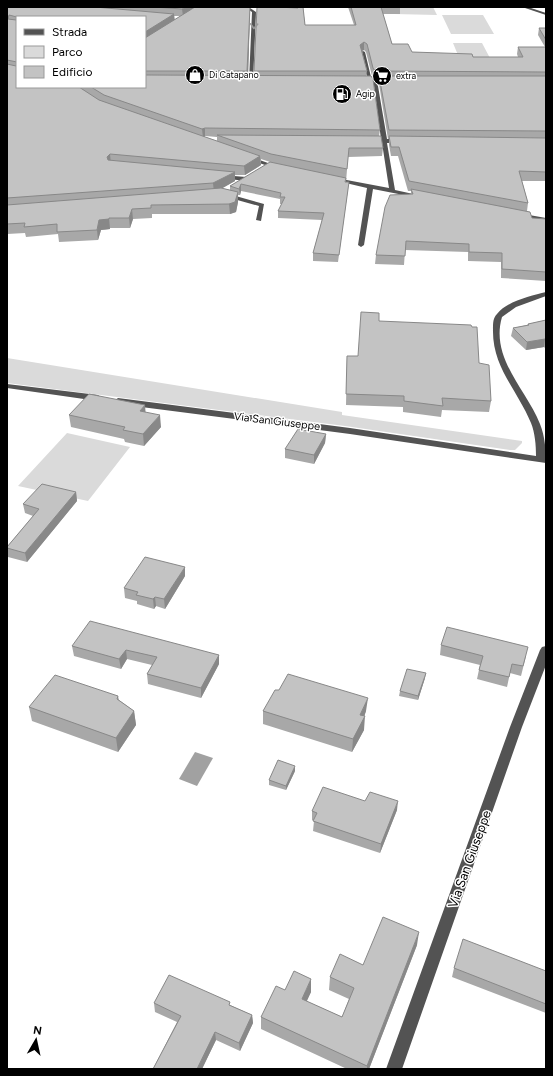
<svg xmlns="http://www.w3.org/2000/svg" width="553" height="1076" font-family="Figtree,sans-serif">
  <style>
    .green { fill: #dadada }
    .water { fill: #a1a1a1 }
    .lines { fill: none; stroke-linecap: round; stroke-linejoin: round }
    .minor { fill: #535353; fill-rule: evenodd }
    .wall { fill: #a8a8a8; fill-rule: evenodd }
    .shaded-wall { fill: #888 }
    .building { fill: #c3c3c3; stroke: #888 }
    .oneway { stroke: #989898 }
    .labels { text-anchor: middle; stroke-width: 3; stroke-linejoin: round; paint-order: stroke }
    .far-poi-label { font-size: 9px; fill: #000; stroke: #fff; text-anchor: start }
    .street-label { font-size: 11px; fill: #000; stroke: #fff }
    .near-street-label { font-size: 13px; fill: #000; stroke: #fff }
  </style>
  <rect width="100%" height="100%" fill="#fff"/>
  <path class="green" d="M 391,7 L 433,7 L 437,15 L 394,14 Z
    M 442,15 L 483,15 L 494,34 L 451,34 Z
    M 453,43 L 482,43 L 491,60 L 460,60 Z
    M 7,358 L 342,412 L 342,415 L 522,441 L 522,443 L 515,450 L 510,450 L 345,426 L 7,383 Z
    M 67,433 L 130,447 L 88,501 L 18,486 Z"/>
  <path class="water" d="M 195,752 L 213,758 L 197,786 L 179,779 Z"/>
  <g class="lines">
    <path class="minor" d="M 178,7 L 201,9 L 199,10 Z
      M 229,7 L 250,8 L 256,12 L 253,82 L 249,81 L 252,12 L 249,10 Z
      M 522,7 L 528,7 L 546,13 L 546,15 Z
      M 363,51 L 365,52 L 371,77 L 378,86 L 387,139 L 403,139 L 406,141 L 403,143 L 387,143 L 395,190 L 427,197 L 424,199 L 373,189 L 364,245 L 361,247 L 358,245 L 367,188 L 333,180 L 336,178 L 389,188 L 382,143 L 369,143 L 366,141 L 369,139 L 381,139 L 374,86 L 367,77 L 361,52 Z
      M 247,157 L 251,157 L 282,168 L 277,169 L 247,159 Z
      M 222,175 L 246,177 L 249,179 L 246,181 L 220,178 L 219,177 Z
      M 225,193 L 264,204 L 261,221 L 256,220 L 259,206 L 223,196 L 223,194 Z
      M 518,213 L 546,218 L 546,222 L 516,216 L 516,214 Z
      M 546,292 L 546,296 L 516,307 L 502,317 C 490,358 526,389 540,424 C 545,436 546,451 546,463 L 350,434 L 118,404 L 114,401 L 118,398 L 350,428 L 536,456 C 536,445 535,433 531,423 C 517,389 492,367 493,329 C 493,323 493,318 497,314 C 507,301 531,296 546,292 Z
      M 7,384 L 98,395 L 102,398 L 98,401 L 7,388 Z
      M 546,646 L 546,665 L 522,727 L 402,1069 L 386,1069 L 510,727 L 540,650 L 542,647 Z"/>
  </g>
  <path class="wall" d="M 7,7 L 191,7 L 191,10 L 195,7 L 303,7 L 305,25 L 354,25 L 348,7 L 400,7 L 400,14 L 383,14 L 392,44 L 412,52 L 473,57 L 518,57 L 517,54 L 518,47 L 545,47 L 538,35 L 539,28 L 546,28 L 546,181 L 522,181 L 528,203 L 527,211 L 532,218 L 546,219 L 546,281 L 501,278 L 501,262 L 468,261 L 468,252 L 405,250 L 404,265 L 375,264 L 376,255 L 411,194 L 411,191 L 408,191 L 398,156 L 391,156 L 389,145 L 389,139 L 388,139 L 379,84 L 379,79 L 375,78 L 372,76 L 366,52 L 364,50 L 362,51 L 367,71 L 366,76 L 380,130 L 379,136 L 383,148 L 382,156 L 348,157 L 346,182 L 348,189 L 338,262 L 313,261 L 313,253 L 322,220 L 278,218 L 278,211 L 282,204 L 280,204 L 280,199 L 241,191 L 240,195 L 238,195 L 238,202 L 236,212 L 230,214 L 152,214 L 152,218 L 133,219 L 130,228 L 110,228 L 110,229 L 101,230 L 98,240 L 59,242 L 58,234 L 26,237 L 25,233 L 7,234 ZM 250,7 L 257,8 L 255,76 L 248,76 ZM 174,16 L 181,16 L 174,20 ZM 17,17 L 145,17 L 145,87 L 17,87 ZM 205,136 L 217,137 L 217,141 L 205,137 ZM 261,159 L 270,162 L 230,186 L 230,190 L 222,188 L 235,181 L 235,175 L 245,175 L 261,165 Z
    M 546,320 L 546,349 L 544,347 L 526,350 L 511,336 L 513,328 L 527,325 L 528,324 Z
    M 379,321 L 479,363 L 491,401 L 489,412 L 442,410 L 441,417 L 403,412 L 403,407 L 346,405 L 347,356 L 358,356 Z
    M 145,405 L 145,412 L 161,427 L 144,446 L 125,442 L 124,439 L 71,427 L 69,415 Z
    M 326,434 L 325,443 L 314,464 L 285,458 L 285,449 Z
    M 76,492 L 77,501 L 27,562 L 8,557 L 7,552 L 7,547 L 33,516 L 25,513 L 23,504 Z
    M 185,576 L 165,609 L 156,606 L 154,609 L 137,604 L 137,601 L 125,598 L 124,588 Z
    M 441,645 L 526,656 L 521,676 L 510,673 L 507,687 L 477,679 L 480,665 L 440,655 Z
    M 72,646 L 219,655 L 219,664 L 201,698 L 148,684 L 147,674 L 152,665 L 127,659 L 121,669 L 74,656 Z
    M 425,678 L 418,700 L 399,696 L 400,691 Z
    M 279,690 L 366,711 L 364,716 L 364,730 L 352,752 L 263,724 L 263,711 Z
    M 118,696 L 119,700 L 134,711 L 136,725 L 118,752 L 32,721 L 29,707 Z
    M 295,771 L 286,790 L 269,785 L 269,780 Z
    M 365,801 L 397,810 L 380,853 L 313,831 L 314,821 L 312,820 L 312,811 Z
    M 417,945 L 369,1069 L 347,1069 L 261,1029 L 261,1017 L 285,990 L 311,992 L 306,1001 L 342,1017 L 349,999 L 329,990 L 330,977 Z
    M 454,968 L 546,971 L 546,1013 L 452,977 Z
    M 154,1003 L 230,1005 L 252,1015 L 253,1023 L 240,1051 L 216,1040 L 202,1069 L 153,1069 L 177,1022 L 155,1012 Z"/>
  <path class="shaded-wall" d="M 186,7 L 191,7 L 191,11 L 183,16 L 182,9 Z
    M 250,7 L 250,13 L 248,78 L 247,71 Z
    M 174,14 L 175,21 L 145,40 L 145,32 Z
    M 364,42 L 364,50 L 360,52 L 360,45 Z
    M 205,128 L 205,136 L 203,138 L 202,129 Z
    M 110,154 L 111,164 L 108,166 L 107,157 Z
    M 260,156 L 261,165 L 245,175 L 244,166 Z
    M 235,172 L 235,181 L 214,193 L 213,183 Z
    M 241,184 L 241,191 L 240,195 L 239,189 Z
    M 238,192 L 238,202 L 236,212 L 230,214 L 229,204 Z
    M 132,209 L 133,219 L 130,228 L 129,218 Z
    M 109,218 L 110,229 L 101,230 L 98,240 L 97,230 L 99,220 Z
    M 545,339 L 544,347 L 526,350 L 527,342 Z
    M 145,405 L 146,418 L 140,411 Z
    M 160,415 L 161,427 L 144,446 L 143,434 Z
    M 326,434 L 325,443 L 314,464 L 314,455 Z
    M 76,492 L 77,501 L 27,562 L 25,553 Z
    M 185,567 L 185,576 L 165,609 L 164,599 Z
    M 155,597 L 156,606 L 154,609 L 153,599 Z
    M 126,650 L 127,659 L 121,669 L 119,659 Z
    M 219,655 L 219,664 L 201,698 L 201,688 Z
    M 426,673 L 425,678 L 418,700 L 418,696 Z
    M 368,698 L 366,711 L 363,720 L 365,716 L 364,730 L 352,752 L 353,739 L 360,715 Z
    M 134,711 L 136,725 L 118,752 L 116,738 Z
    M 295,766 L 295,771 L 286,790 L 286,786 Z
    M 398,801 L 397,810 L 380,853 L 381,844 Z
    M 419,932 L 417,945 L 369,1069 L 367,1069 L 367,1066 Z
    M 311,979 L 311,992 L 302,1012 L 302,999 Z
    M 252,1015 L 253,1023 L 240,1051 L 239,1043 Z
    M 215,1032 L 216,1040 L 202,1069 L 197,1069 Z"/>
  <path class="building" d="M 7,7 L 95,7 L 174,14 L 145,32 L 145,17 L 17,17 L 9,15 L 8,19 L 16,20 L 17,18 L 17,62 L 7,60 Z
    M 154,7 L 186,7 L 182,9 Z
    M 195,7 L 250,7 L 247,71 L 145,71 L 145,38 Z
    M 257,7 L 276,7 L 298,8 L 299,7 L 303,7 L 305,25 L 356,25 L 351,7 L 400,7 L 381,7 L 392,44 L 408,44 L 412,52 L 472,54 L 473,57 L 523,57 L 518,47 L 546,47 L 546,72 L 375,71 L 373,68 L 367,44 L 364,42 L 360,45 L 367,71 L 254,71 Z
    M 539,28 L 546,28 L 546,40 Z
    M 17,63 L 17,87 L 79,87 L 99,100 L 260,156 L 244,166 L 110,154 L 107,157 L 108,160 L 235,172 L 213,183 L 7,198 L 7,64 L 16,66 Z
    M 145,75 L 371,76 L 373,79 L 380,130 L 205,128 L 202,129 L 104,95 L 91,87 L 145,87 Z
    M 379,76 L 546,76 L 546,131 L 389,130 Z
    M 217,135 L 381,136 L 383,148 L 349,148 L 347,169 L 271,154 Z
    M 389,136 L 546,138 L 546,172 L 519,171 L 528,203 L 409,181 L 399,147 L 391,147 Z
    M 270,162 L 346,178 L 345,182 L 349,182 L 339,255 L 313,253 L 324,213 L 278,211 L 285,197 L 280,197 L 281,193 L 241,184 L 239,189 L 230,186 Z
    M 221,188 L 238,192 L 235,202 L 229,204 L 151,205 L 151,208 L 132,209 L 129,218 L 109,218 L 109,219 L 99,220 L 97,230 L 57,232 L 57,224 L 24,227 L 25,223 L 7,224 L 7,205 Z
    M 411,189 L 530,212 L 532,218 L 546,219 L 546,272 L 502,269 L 502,253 L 469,252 L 469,244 L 406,241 L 405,256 L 376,255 L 385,207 L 390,195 L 413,194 Z
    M 361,312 L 379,313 L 379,321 L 471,325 L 472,327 L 477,327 L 479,363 L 489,365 L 491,401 L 442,398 L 443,406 L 404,401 L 404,396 L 346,394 L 347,356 L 358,356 Z
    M 546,320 L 546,339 L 545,339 L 527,342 L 513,328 L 529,325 L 528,324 Z
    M 89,394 L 145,405 L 140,411 L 160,415 L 143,434 L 123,430 L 125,427 L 69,415 Z
    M 298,429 L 326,434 L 314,455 L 285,449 Z
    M 42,484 L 76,492 L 25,553 L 7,548 L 7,547 L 39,509 L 23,504 Z
    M 145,557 L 185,567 L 164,599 L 155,597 L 153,599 L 136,595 L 138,592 L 124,588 Z
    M 90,621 L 219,655 L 201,688 L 147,674 L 157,657 L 126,650 L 119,659 L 72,646 Z
    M 447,627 L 528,647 L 523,666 L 512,664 L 509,677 L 479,670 L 483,656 L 441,645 Z
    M 407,669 L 426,673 L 418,696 L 400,691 Z
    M 288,674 L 368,698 L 360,715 L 365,716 L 353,739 L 263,711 L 275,690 L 279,690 Z
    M 55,675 L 118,696 L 117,699 L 134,711 L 116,738 L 29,707 Z
    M 278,760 L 295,766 L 286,786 L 269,780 Z
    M 323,787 L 365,801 L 370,792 L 398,801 L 381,844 L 313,821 L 317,813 L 312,811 Z
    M 383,917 L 419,932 L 367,1066 L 261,1017 L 276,986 L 285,990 L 294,971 L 311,979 L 302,999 L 342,1017 L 354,988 L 330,977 L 340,954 L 363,965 Z
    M 463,939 L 546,971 L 546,1004 L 454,968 Z
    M 169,975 L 230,1002 L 229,1005 L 252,1015 L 239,1043 L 215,1032 L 197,1069 L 153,1069 L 181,1016 L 154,1003 Z"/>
  <defs><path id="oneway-chevron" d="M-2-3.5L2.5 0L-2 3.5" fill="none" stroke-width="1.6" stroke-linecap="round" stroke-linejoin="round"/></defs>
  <use class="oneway" href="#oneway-chevron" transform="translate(254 26) rotate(93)"/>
  <defs>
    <symbol id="shop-disc" viewBox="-11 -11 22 22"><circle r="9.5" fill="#000" stroke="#fff"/><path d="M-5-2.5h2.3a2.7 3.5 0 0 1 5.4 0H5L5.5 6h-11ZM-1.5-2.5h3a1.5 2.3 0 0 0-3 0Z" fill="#fff"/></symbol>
    <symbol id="supermarket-disc" viewBox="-11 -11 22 22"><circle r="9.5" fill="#000" stroke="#fff"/><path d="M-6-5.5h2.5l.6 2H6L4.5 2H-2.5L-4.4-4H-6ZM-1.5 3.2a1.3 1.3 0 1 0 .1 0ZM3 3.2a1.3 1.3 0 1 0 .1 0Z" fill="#fff"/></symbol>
    <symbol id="fuel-disc" viewBox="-11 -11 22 22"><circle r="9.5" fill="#000" stroke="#fff"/><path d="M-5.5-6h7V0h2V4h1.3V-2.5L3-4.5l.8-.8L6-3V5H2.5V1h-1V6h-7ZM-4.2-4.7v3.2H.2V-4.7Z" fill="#fff"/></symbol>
  </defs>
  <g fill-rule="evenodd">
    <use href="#shop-disc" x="184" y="64" width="22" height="22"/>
    <use href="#supermarket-disc" x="371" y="65" width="22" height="22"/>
    <use href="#fuel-disc" x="331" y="83" width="22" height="22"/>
  </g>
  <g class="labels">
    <g class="far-poi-label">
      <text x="209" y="78">Di Catapano</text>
      <text x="396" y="79">extra</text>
      <text x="356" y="97">Agip</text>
    </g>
    <g class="street-label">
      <text transform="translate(277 421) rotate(7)" y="4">Via San Giuseppe</text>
    </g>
    <g class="near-street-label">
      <text transform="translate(469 859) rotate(-70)" y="5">Via San Giuseppe</text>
    </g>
  </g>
  <rect width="553" height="1076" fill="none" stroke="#000000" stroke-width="16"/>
  <rect x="16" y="16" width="130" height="72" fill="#ffffff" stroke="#999999"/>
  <rect x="24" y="29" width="20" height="6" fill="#535353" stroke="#999999"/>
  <text x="52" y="36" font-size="12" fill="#000000">Strada</text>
  <rect x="24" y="46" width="20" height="12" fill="#dadada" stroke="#999999"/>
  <text x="52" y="56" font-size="12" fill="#000000">Parco</text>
  <rect x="24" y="66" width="20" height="12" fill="#c3c3c3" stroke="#999999"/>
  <text x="52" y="76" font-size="12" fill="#000000">Edificio</text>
  <g transform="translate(36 1040) rotate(9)" stroke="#ffffff" stroke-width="3" paint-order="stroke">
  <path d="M0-3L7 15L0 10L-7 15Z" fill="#000000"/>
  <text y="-6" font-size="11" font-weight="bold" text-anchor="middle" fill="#000000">N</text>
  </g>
</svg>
